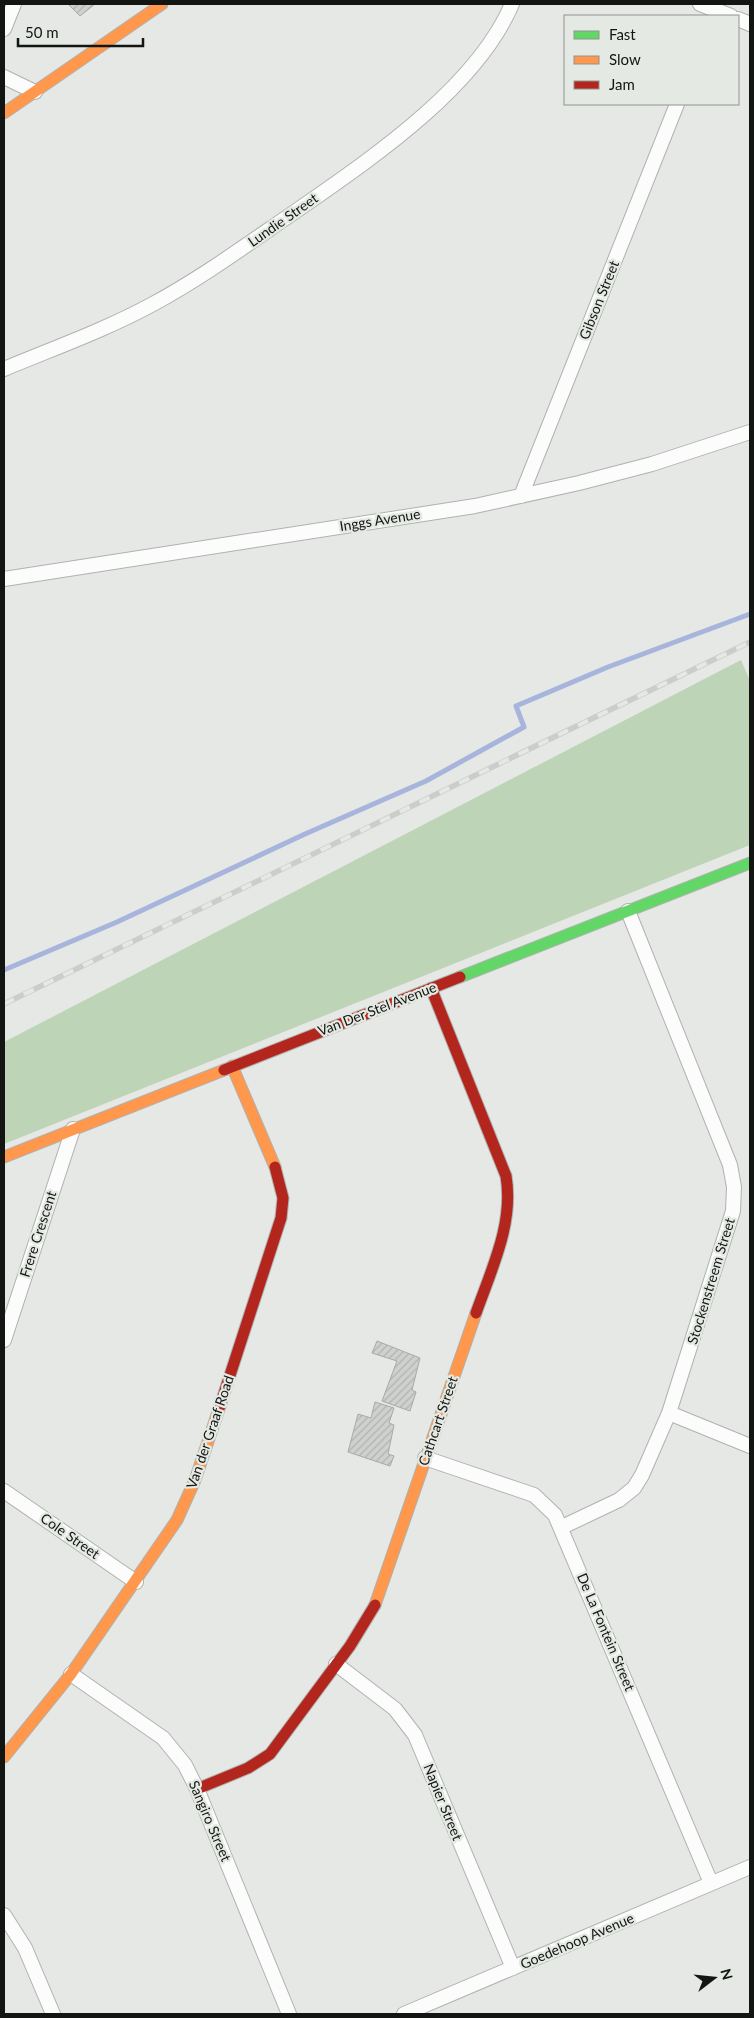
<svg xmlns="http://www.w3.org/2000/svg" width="754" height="2018" font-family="Lato,sans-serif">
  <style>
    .green { fill: #bdd4b7 }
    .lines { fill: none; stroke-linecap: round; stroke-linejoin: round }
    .stream { stroke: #a7b4dc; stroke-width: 5 }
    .building { fill: url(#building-hatch); stroke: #a8aaa8 }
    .street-casing { stroke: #b0b2af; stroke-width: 16 }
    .fast-casing { stroke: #b0b2af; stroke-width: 13 }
    .slow-casing { stroke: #b0b2af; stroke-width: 13 }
    .jam-casing { stroke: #b0b2af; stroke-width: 13 }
    .street { stroke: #fbfcfb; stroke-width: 14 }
    .fast { stroke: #63d668; stroke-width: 11 }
    .slow { stroke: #ff974d; stroke-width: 11 }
    .jam { stroke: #b3261e; stroke-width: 11 }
    .rail-casing { stroke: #cccccb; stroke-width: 5.5 }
    .rail { stroke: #e4e9e3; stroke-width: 4; stroke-dasharray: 11; stroke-linecap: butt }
    .labels { text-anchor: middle; stroke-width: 4.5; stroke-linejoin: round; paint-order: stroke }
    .street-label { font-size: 14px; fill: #131513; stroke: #e4e9e3 }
  </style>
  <defs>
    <pattern id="building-hatch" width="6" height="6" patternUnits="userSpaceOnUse" patternTransform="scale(1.25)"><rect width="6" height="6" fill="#ced1ce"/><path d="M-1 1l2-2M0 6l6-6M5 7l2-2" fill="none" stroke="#b0b3b0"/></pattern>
  </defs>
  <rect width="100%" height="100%" fill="#e5e8e4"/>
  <path class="green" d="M 741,660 L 750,681 L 750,845 L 4,1144 L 4,1042 Z"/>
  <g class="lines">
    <path class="stream" d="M 4,970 L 117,922 L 305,834 L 426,781 L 524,727 L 516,706 L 608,667 L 750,614"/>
  </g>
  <path class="building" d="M 68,4 L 95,4 L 80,16 Z
    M 377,1341 L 420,1358 L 412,1390 L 416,1392 L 410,1411 L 382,1401 L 397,1361 L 372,1353 Z
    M 375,1402 L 394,1408 L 389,1423 L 394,1425 L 388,1454 L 394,1456 L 390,1466 L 348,1452 L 358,1414 L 371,1418 Z"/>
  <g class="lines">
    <defs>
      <path id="street" d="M 700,4 L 731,16
        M 738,19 L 750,24
        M 4,29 L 14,4
        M 4,77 L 35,92
        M 4,369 C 54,348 105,330 153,304 C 203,277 249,243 296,211 C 369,160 476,89 512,4
        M 521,496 L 677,104
        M 4,579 L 475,506 L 579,483 L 652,464 L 750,432
        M 4,1340 L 73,1129
        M 669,1413 L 750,1446
        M 425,1458 L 534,1495 L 555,1515 L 711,1883
        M 4,1491 L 136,1582
        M 562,1527 L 619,1500 L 634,1488 L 642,1475 L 669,1413 L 733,1211 L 734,1187 L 730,1165 L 628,911
        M 336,1664 L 395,1709 L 415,1735 L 513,1968
        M 71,1674 L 163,1738 L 185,1765 L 197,1789 L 289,2014
        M 4,1915 L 25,1948 L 53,2014
        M 404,2014 L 750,1867"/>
      <path id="fast" d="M 460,977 L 750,863"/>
      <path id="slow" d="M 4,113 L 162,4
        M 232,1066 L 275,1167
        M 4,1157 L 224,1070
        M 375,1605 L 476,1313
        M 4,1757 L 71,1674 L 177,1520 L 195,1480 L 220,1406"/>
      <path id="jam" d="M 431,988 L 506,1176 C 514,1223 492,1268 476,1313
        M 224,1070 L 460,977
        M 220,1406 L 281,1218 L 283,1198 L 275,1167
        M 197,1789 L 248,1768 L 270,1754 L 350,1646 L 375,1605"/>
    </defs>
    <use href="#street" class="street-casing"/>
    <use href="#fast" class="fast-casing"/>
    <use href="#slow" class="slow-casing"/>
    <use href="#jam" class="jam-casing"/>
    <use href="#street" class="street"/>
    <use href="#fast" class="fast"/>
    <use href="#slow" class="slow"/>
    <use href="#jam" class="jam"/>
    <defs>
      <path id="rail" d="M 4,1004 L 750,642"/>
    </defs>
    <use href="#rail" class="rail-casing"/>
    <use href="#rail" class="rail"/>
  </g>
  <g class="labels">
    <g class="street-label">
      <text transform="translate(283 220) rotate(-35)" y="5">Lundie Street</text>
      <text transform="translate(599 300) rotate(-68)" y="5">Gibson Street</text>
      <text transform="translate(380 520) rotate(-9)" y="5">Inggs Avenue</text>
      <text transform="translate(377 1009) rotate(-21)" y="5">Van Der Stel Avenue</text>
      <text transform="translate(38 1234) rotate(-72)" y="5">Frere Crescent</text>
      <text transform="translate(711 1281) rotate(-73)" y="5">Stockenstreem Street</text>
      <text transform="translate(438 1421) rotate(-71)" y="5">Cathcart Street</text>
      <text transform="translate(210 1432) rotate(-71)" y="5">Van der Graaf Road</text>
      <text transform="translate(70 1536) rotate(35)" y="5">Cole Street</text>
      <text transform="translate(606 1632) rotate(67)" y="5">De La Fontein Street</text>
      <text transform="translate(443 1802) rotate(68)" y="5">Napier Street</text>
      <text transform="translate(210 1821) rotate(67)" y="5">Sangiro Street</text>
      <text transform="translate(577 1941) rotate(-23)" y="5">Goedehoop Avenue</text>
    </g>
  </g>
  <rect width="754" height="2018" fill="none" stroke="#131513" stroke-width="10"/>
  <rect x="564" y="15" width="175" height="90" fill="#e4e9e3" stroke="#909490"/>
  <rect x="574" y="31" width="25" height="8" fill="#63d668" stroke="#909490"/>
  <text x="609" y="40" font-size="15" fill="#131513">Fast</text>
  <rect x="574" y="56" width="25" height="8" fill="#ff974d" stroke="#909490"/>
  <text x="609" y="65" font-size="15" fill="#131513">Slow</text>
  <rect x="574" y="81" width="25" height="8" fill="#b3261e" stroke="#909490"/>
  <text x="609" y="90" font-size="15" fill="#131513">Jam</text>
  <g transform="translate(714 1978) rotate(74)" stroke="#e4e9e3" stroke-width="4" paint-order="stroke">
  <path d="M0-4L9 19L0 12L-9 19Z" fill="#131513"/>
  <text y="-8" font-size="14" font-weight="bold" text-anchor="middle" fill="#131513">N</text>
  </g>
  <path d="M18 38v8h125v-8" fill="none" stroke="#131513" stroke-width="2.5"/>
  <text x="25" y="38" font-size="15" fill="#131513" stroke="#e4e9e3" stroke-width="4" paint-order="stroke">50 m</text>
</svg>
